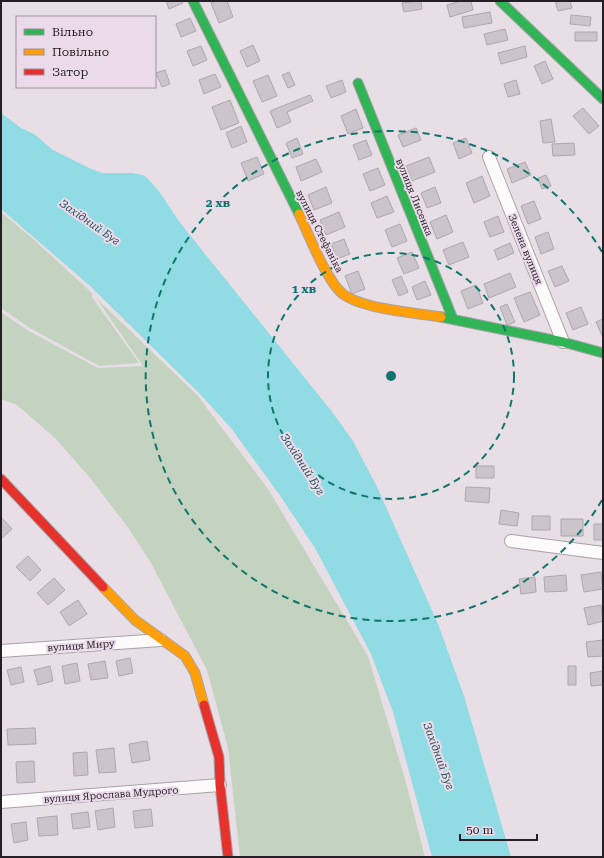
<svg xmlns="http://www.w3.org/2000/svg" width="604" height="858" font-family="'Roboto Serif',serif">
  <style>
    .green { fill: #c4d3c0 }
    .water { fill: #90dbe4 }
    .building { fill: #cbc4ca; stroke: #aea7ad }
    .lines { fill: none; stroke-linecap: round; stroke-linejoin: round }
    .street-casing { stroke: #a8a2a7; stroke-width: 14 }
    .fast-casing { stroke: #a8a2a7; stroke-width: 11 }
    .slow-casing { stroke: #a8a2a7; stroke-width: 11 }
    .jam-casing { stroke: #a8a2a7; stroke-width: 11 }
    .street { stroke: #fcfafb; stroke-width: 12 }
    .fast { stroke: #30b455; stroke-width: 9 }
    .slow { stroke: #ff9f0a; stroke-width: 9 }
    .jam { stroke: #e5322d; stroke-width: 9 }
    .ring { fill: none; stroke: #0f766e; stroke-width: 2; stroke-dasharray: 7 5 }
    .labels { text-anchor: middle; stroke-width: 4; stroke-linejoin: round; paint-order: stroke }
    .street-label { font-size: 10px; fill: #251f25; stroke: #ebdbea }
    .water-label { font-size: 11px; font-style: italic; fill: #235458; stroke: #ebdbea }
    .centre { fill: #0f766e; stroke: #ebdbea; stroke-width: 2 }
    .ring-label { font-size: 12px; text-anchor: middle; font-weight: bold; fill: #0f766e; stroke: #ebdbea; stroke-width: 4; stroke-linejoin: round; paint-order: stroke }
  </style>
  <rect width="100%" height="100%" fill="#e8dee6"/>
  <path class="green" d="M 1,212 L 32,238 L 92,293 L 92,297 L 139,363 L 99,366 L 30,328 L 1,308 Z
    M 96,298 L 197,395 L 268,489 L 368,656 L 405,779 L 425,857 L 240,857 L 228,748 L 207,670 L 151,563 L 129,529 L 91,479 L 55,438 L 17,405 L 1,399 L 1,312 L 27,330 L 98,368 L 143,366 Z"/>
  <path class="water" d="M 1,113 L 21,128 L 34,134 L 53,150 L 89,168 L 102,173 L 132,173 L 143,175 L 147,178 L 158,190 L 181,224 L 333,413 L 353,441 L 378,489 L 438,624 L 464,696 L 511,857 L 432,857 L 393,712 L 371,654 L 315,548 L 279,494 L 231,428 L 200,394 L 89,285 L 1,209 Z"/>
  <path class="building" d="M 166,1 L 182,1 L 183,3 L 169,9 Z
    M 216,1 L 227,1 L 233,17 L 219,23 L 211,3 Z
    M 421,1 L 422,9 L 404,12 L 402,3 Z
    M 461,1 L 471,1 L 473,10 L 450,17 L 447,5 Z
    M 555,1 L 570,1 L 572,8 L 558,11 Z
    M 490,12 L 492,23 L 464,28 L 462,17 Z
    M 571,15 L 591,17 L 590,26 L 570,24 Z
    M 190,18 L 196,31 L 181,37 L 176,24 Z
    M 505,29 L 508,40 L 487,45 L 484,34 Z
    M 575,32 L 597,32 L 597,41 L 575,41 Z
    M 253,45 L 260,61 L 247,67 L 240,51 Z
    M 201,46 L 207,60 L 193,66 L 187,51 Z
    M 525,46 L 527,57 L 501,64 L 498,53 Z
    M 545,61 L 553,79 L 542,84 L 534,66 Z
    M 165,70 L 170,84 L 162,87 L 156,73 Z
    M 289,72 L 295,85 L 288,88 L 282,75 Z
    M 215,74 L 221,87 L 204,94 L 199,80 Z
    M 268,75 L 277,96 L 262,102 L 253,81 Z
    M 342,80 L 346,92 L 331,98 L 326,86 Z
    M 516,80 L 520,94 L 508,97 L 504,84 Z
    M 310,95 L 313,101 L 287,112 L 291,122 L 277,128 L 270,111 Z
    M 230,100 L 239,123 L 221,130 L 212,107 Z
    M 583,108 L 599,126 L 589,134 L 573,116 Z
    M 356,109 L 363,128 L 348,134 L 341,116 Z
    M 551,119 L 555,142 L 543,143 L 540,121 Z
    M 241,126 L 247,142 L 232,148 L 226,133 Z
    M 416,128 L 421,140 L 403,147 L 398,135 Z
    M 297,138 L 303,154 L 292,158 L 286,143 Z
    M 466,138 L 472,153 L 459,159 L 453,143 Z
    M 366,140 L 372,155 L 359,160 L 353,145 Z
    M 574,143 L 575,155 L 553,156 L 552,144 Z
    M 257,157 L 264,174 L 248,181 L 241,163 Z
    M 429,157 L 435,172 L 412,181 L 406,166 Z
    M 316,159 L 322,172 L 301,181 L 296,167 Z
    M 525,162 L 531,175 L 512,183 L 507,169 Z
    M 378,168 L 385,185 L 370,191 L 363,174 Z
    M 546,175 L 551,186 L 542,189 L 538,178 Z
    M 482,176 L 490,196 L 474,203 L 466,183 Z
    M 326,187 L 332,203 L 314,210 L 308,195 Z
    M 435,187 L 441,203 L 427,208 L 421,193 Z
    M 387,196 L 394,212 L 377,218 L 371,203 Z
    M 534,201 L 541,219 L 528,224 L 521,206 Z
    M 339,212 L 345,227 L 326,235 L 320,220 Z
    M 446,215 L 453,232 L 437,239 L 430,222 Z
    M 498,216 L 504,232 L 490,237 L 484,222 Z
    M 400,224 L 407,241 L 392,247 L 385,230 Z
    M 548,232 L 554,249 L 541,254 L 535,237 Z
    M 344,239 L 350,254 L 337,259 L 331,244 Z
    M 463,242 L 469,257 L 449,265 L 443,250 Z
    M 510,243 L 514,253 L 498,260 L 494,250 Z
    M 412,252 L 419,268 L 404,274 L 397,258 Z
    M 562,266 L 569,281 L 555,287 L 548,271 Z
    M 358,271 L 365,289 L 352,294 L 345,276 Z
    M 510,273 L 516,287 L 489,298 L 484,284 Z
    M 401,276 L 408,292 L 399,296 L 392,280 Z
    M 425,281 L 431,295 L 417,300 L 412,287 Z
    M 476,285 L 483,303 L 468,309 L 461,291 Z
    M 530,292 L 540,315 L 524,322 L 514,298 Z
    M 507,304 L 515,322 L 507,325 L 500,307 Z
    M 581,307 L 588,324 L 573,330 L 566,313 Z
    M 603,319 L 603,338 L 596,322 Z
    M 476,466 L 494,466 L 494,478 L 476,478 Z
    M 466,487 L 490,488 L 489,503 L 465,501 Z
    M 501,510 L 519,513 L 517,526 L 499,524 Z
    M 532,516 L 550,516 L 550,530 L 532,530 Z
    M 1,517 L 12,529 L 1,539 Z
    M 561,519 L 583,519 L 583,536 L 561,536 Z
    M 594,524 L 603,524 L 603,540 L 594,540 Z
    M 28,556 L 41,570 L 30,581 L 16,567 Z
    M 601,572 L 603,589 L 584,592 L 581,575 Z
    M 566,575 L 567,591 L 545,592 L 544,577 Z
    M 535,577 L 536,592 L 521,594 L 519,579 Z
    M 54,578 L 65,590 L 48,605 L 37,593 Z
    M 78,600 L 87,614 L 69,626 L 60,612 Z
    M 601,605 L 603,621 L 588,625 L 584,608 Z
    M 603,640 L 603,656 L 588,657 L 586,642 Z
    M 130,658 L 133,673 L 119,676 L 116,661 Z
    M 105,661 L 108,678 L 91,680 L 88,664 Z
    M 77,663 L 80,681 L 65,684 L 62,666 Z
    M 50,666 L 53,681 L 38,685 L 34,670 Z
    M 568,666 L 576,666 L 576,685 L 568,685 Z
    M 21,667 L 24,682 L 11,685 L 7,670 Z
    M 603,671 L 603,685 L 591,686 L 590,673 Z
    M 35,728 L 36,744 L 8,745 L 7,729 Z
    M 147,741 L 150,760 L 132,763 L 129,744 Z
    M 114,748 L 116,772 L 99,773 L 96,750 Z
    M 87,752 L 88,775 L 74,776 L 73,753 Z
    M 34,761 L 35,782 L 17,783 L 16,762 Z
    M 113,808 L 115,827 L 98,830 L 95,811 Z
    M 151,809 L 153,826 L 135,828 L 133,811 Z
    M 88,812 L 90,827 L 73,829 L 71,814 Z
    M 57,816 L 58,835 L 39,836 L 37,818 Z
    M 26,822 L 28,840 L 14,843 L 11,824 Z"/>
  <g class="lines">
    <defs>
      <path id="street" d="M 489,157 L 563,342
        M 511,541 L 603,553
        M 1,651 L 161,640
        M 1,802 L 220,785"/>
      <path id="fast" d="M 193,1 L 299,214
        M 500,1 L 603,99
        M 358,83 L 453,319
        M 441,317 L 563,342 L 603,353"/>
      <path id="slow" d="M 299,214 C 308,233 327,282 343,294 C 362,309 417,313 441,317
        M 103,587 L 135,620 L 185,656 L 195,673 L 204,705"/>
      <path id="jam" d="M 1,479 L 103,587
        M 204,705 L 219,757 L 220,785 L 228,857"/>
    </defs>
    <use href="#street" class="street-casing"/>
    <use href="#fast" class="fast-casing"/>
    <use href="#slow" class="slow-casing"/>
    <use href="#jam" class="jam-casing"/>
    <use href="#street" class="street"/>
    <use href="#fast" class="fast"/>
    <use href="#slow" class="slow"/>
    <use href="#jam" class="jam"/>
  </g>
  <g class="ring">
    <circle cx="391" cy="376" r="123"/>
    <path d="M602 500A245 245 0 1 1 602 252"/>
  </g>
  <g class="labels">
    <g class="street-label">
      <text transform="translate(415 197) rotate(68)" y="4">вулиця Лисенка</text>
      <text transform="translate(320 231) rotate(63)" y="4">вулиця Стефаніка</text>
      <text transform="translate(526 249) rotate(68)" y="4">Зелена вулиця</text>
      <text transform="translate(81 645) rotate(-4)" y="4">вулиця Миру</text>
      <text transform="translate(111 794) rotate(-4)" y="4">вулиця Ярослава Мудрого</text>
    </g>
    <g class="water-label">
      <text transform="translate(90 222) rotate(35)" y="4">Західний Буг</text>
      <text transform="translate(303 464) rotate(57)" y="4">Західний Буг</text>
      <text transform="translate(439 756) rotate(70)" y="4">Західний Буг</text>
    </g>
  </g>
  <circle cx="391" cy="376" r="6" class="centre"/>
  <g class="ring-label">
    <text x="218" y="207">2 хв</text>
    <text x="304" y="293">1 хв</text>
  </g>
  <rect width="604" height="858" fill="none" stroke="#251f25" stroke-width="4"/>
  <rect x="16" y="16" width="140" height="72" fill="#ebdbea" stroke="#9c909b"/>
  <rect x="24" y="29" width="20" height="6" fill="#30b455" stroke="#9c909b"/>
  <text x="52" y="36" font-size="12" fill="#251f25">Вільно</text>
  <rect x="24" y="49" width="20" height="6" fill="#ff9f0a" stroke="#9c909b"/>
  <text x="52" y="56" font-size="12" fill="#251f25">Повільно</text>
  <rect x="24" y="69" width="20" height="6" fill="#e5322d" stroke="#9c909b"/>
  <text x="52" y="76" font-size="12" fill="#251f25">Затор</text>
  <path d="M460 834v6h77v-6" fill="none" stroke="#251f25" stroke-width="2"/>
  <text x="466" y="834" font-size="12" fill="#251f25" stroke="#ebdbea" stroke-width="3" paint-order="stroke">50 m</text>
</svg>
